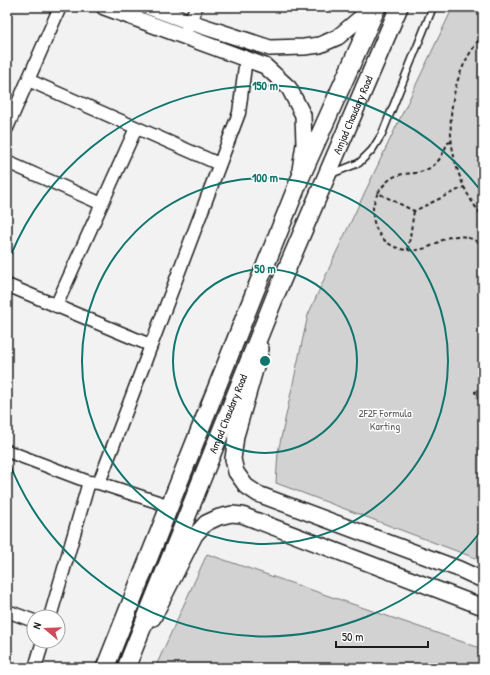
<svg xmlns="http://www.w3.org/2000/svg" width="490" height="675" font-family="'Patrick Hand',sans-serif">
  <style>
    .green { fill: #d2d2d2; stroke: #777 }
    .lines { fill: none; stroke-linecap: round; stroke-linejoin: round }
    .service-casing { stroke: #1c1c1c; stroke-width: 9 }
    .minor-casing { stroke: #1c1c1c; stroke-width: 15 }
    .tertiary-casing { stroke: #1c1c1c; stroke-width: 18 }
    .secondary-casing { stroke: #1c1c1c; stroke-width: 20 }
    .path { stroke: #1c1c1c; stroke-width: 2; stroke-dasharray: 4 3; stroke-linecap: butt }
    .service { stroke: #fff; stroke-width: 6 }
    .minor { stroke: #fff; stroke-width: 12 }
    .tertiary { stroke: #fff; stroke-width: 15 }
    .secondary { stroke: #fff; stroke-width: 17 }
    .ring { fill: none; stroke: #0f766e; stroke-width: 2 }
    .labels { text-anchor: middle; stroke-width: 3; stroke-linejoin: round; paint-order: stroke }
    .street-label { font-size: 11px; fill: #1c1c1c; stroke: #fff }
    .park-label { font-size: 11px; fill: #5c5c5c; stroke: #fff }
    .centre { fill: #0f766e; stroke: #fff; stroke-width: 2 }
    .ring-label { font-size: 12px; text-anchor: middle; font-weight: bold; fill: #0f766e; stroke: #fff; stroke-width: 3; stroke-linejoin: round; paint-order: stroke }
  </style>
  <rect width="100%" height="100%" fill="#f2f2f2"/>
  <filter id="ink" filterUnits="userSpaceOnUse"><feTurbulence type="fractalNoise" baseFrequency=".025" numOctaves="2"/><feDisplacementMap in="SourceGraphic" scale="8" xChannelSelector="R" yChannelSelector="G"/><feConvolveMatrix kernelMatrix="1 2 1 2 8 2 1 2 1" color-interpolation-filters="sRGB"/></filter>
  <g filter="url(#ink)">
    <path class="green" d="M 453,7 L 483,7 L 483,561 L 276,483 L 278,452 L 308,315 L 336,253 Z
      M 207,554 L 483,649 L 483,668 L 155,668 Z"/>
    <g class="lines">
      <defs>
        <path id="service" d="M 331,174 L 359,163 L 372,150 L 382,134 L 433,7"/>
        <path id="minor" d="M 187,29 L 196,7
          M 28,80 L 219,164
          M 7,128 L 60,7
          M 7,162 L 102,204
          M 7,285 L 150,345
          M 56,306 L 136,128
          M 7,451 L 89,482 L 99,483 L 170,506
          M 99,483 L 239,113 L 246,58
          M 7,611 L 34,621
          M 50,617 L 89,482
          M 35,668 L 43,641"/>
        <path id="tertiary" d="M 104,7 L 265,66 L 289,88 L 303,115 L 304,144 L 300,170
          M 149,7 L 190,22 L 270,48 L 304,47 L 320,45 L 338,37 L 373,7
          M 261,349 L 236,436 L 233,459 L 236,472 L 246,486 L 258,494 L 459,569 L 483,580
          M 153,618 L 195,535 L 206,523 L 219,517 L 232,514 L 242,515 L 483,607"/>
        <g id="secondary">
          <path d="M 105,668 L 299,181 L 377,7"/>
          <path id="s1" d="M 126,668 L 276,294 L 399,7"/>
        </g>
      </defs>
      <use href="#service" class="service-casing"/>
      <use href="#minor" class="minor-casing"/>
      <use href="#tertiary" class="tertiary-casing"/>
      <use href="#secondary" class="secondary-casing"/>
      <path class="path" d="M 483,35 C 451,72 443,126 458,171 C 463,188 472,203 483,217
        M 451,142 L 447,143 C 442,160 433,170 415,173 C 410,174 404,173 399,175 C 390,177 383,185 378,193 L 414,211 L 464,187
        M 378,193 C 372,204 371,216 376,228 C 385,250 412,255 431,246 C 442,241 444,237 457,236 C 467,236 475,240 483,245
        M 408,250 L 414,211
        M 483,388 L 475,392 L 478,398 L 483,402"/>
      <use href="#service" class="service"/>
      <use href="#minor" class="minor"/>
      <use href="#tertiary" class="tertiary"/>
      <use href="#secondary" class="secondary"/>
    </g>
  </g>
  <g class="ring">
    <circle cx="265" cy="361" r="92"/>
    <circle cx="265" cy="361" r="183"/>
    <path d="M482 530A275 275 0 0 1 7 457M7 265A275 275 0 0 1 482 192"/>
  </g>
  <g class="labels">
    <g class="street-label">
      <text dy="4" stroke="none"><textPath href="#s1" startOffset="598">Amjad Chaudary Road</textPath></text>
      <text dy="4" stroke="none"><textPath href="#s1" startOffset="274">Amjad Chaudary Road</textPath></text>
    </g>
    <g class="park-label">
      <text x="385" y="417">2F2F Formula<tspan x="385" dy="13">Karting</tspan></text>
    </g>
  </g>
  <circle cx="265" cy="361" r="6" class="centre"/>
  <g class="ring-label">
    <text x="265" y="90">150 m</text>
    <text x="265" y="182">100 m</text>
    <text x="265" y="273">50 m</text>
  </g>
  <rect width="490" height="675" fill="none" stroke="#fff" stroke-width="24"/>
  <rect x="12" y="12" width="466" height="651" fill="none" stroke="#1c1c1c" stroke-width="1.5" filter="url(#ink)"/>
  <g transform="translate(46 629) rotate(289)"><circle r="19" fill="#ffffff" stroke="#a4a4a4"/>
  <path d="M0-3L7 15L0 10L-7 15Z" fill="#d1495b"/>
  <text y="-6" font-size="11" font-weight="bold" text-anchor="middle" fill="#1c1c1c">N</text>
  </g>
  <path d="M336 641v6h92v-6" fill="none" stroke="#1c1c1c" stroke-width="2"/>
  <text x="342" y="641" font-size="12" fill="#1c1c1c" stroke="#ffffff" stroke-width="3" paint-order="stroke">50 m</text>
</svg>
